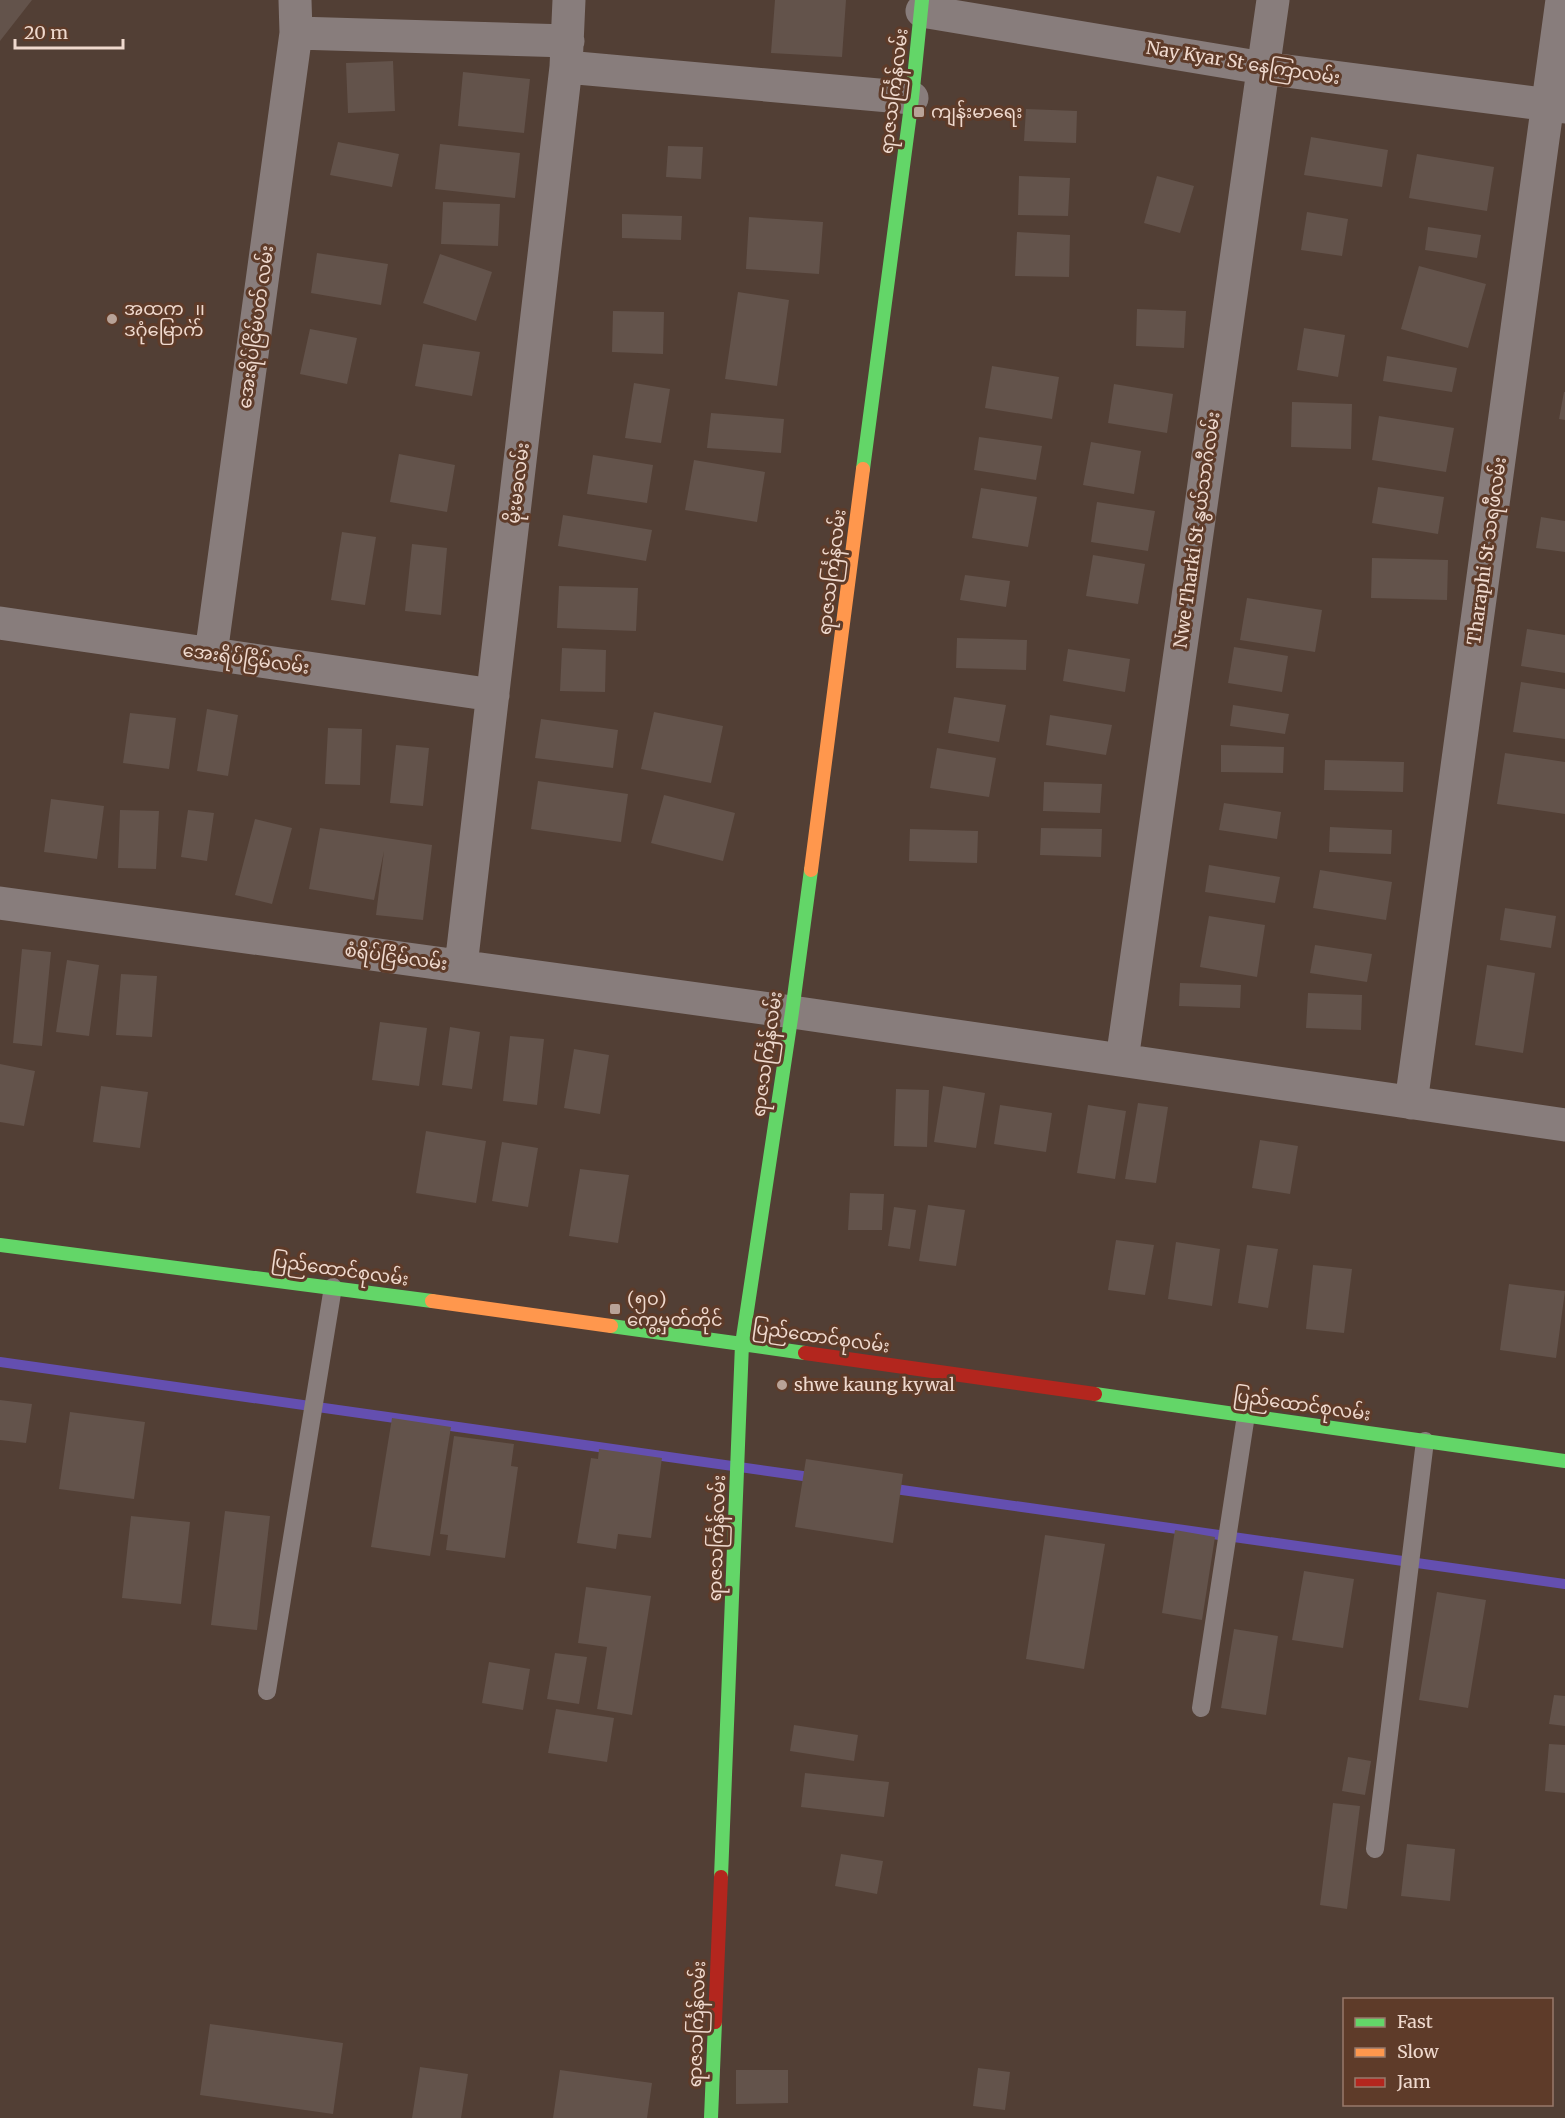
<svg xmlns="http://www.w3.org/2000/svg" width="1565" height="2118" font-family="Merriweather,'Noto Sans Myanmar',serif">
  <style>
    .lines { fill: none; stroke-linecap: round; stroke-linejoin: round }
    .stream { stroke: #644fb0; stroke-width: 10 }
    .building { fill: #63534b }
    .lane { stroke: #887d7c; stroke-width: 18 }
    .street { stroke: #887d7c; stroke-width: 33 }
    .fast { stroke: #63d668; stroke-width: 14 }
    .slow { stroke: #ff974d; stroke-width: 14 }
    .jam { stroke: #b3261e; stroke-width: 14 }
    .poi-dot { fill: #b8a398; stroke: #5e3b29; stroke-width: 2 }
    .labels { text-anchor: middle; stroke-width: 6; stroke-linejoin: round; paint-order: stroke }
    .street-label { font-size: 18px; fill: #efd9ce; stroke: #5e3b29 }
    .poi-label { font-size: 18px; fill: #efd9ce; stroke: #5e3b29; text-anchor: start }
  </style>
  <rect width="100%" height="100%" fill="#523f35"/>
  <g class="lines">
    <path class="stream" d="M 0,1362 L 817,1478
      M 888,1488 L 1565,1584"/>
  </g>
  <path class="building" d="M 0,0 L 32,0 L 0,41 Z
    M 775,0 L 846,0 L 842,57 L 771,53 Z
    M 393,61 L 395,111 L 348,113 L 346,63 Z
    M 463,72 L 530,79 L 524,133 L 458,126 Z
    M 1026,109 L 1077,111 L 1076,143 L 1024,141 Z
    M 1311,137 L 1388,150 L 1382,187 L 1304,175 Z
    M 338,142 L 399,154 L 392,187 L 330,175 Z
    M 440,144 L 520,153 L 515,198 L 435,189 Z
    M 668,146 L 703,147 L 701,179 L 666,177 Z
    M 1417,154 L 1494,167 L 1487,211 L 1409,198 Z
    M 1019,176 L 1070,178 L 1068,216 L 1018,215 Z
    M 1157,176 L 1194,186 L 1180,233 L 1144,223 Z
    M 443,202 L 500,204 L 498,246 L 441,244 Z
    M 1307,212 L 1348,219 L 1342,256 L 1301,250 Z
    M 622,214 L 682,216 L 681,240 L 622,238 Z
    M 749,217 L 823,222 L 819,274 L 746,269 Z
    M 1428,227 L 1481,235 L 1477,258 L 1425,250 Z
    M 1017,232 L 1070,235 L 1069,277 L 1015,276 Z
    M 317,253 L 388,264 L 381,305 L 311,293 Z
    M 440,254 L 492,272 L 476,321 L 423,303 Z
    M 1419,266 L 1486,284 L 1468,348 L 1401,329 Z
    M 738,292 L 789,300 L 777,386 L 725,379 Z
    M 1137,309 L 1186,311 L 1184,348 L 1136,346 Z
    M 613,311 L 664,312 L 663,354 L 612,352 Z
    M 1304,328 L 1345,335 L 1338,377 L 1297,370 Z
    M 310,329 L 357,338 L 347,384 L 300,374 Z
    M 423,344 L 480,352 L 472,396 L 415,386 Z
    M 1387,356 L 1457,368 L 1452,392 L 1383,381 Z
    M 992,366 L 1059,377 L 1052,419 L 985,408 Z
    M 634,383 L 670,389 L 661,443 L 625,438 Z
    M 1114,384 L 1173,394 L 1167,433 L 1108,423 Z
    M 1564,392 L 1565,392 L 1565,420 L 1559,419 Z
    M 1292,402 L 1352,404 L 1351,449 L 1291,447 Z
    M 711,413 L 784,419 L 781,453 L 707,448 Z
    M 1379,416 L 1454,428 L 1446,472 L 1372,460 Z
    M 979,437 L 1042,446 L 1036,480 L 974,470 Z
    M 1091,442 L 1141,451 L 1134,494 L 1083,485 Z
    M 399,454 L 455,465 L 447,512 L 390,502 Z
    M 593,455 L 653,465 L 647,503 L 587,494 Z
    M 694,460 L 765,472 L 757,522 L 685,510 Z
    M 1378,487 L 1444,497 L 1438,534 L 1372,523 Z
    M 981,488 L 1037,497 L 1028,547 L 972,538 Z
    M 1097,502 L 1155,511 L 1148,551 L 1091,542 Z
    M 563,515 L 652,530 L 646,561 L 558,546 Z
    M 1541,517 L 1565,521 L 1565,552 L 1536,548 Z
    M 342,532 L 376,537 L 365,605 L 331,600 Z
    M 412,544 L 447,548 L 441,615 L 405,611 Z
    M 1093,555 L 1145,564 L 1138,604 L 1086,596 Z
    M 1372,558 L 1448,560 L 1447,600 L 1371,598 Z
    M 965,575 L 1010,581 L 1006,607 L 960,600 Z
    M 559,586 L 638,588 L 636,631 L 557,628 Z
    M 1247,598 L 1322,610 L 1315,652 L 1240,640 Z
    M 1527,629 L 1565,635 L 1565,673 L 1521,666 Z
    M 957,638 L 1027,640 L 1026,670 L 956,668 Z
    M 1234,647 L 1288,656 L 1282,692 L 1228,683 Z
    M 562,648 L 606,650 L 605,692 L 560,691 Z
    M 1068,649 L 1130,659 L 1125,692 L 1063,681 Z
    M 1521,682 L 1565,689 L 1565,739 L 1513,732 Z
    M 954,697 L 1006,705 L 999,742 L 948,733 Z
    M 1233,705 L 1289,714 L 1285,734 L 1230,726 Z
    M 207,709 L 238,715 L 228,776 L 197,771 Z
    M 654,712 L 723,726 L 711,783 L 641,769 Z
    M 130,713 L 176,718 L 169,769 L 123,763 Z
    M 1050,715 L 1112,725 L 1106,755 L 1046,745 Z
    M 541,719 L 618,730 L 613,768 L 535,758 Z
    M 328,728 L 362,729 L 360,785 L 325,784 Z
    M 396,745 L 429,748 L 423,806 L 390,803 Z
    M 1221,745 L 1284,747 L 1283,773 L 1221,772 Z
    M 937,748 L 996,758 L 989,797 L 930,788 Z
    M 1505,753 L 1565,762 L 1565,814 L 1497,804 Z
    M 1325,760 L 1404,762 L 1403,792 L 1324,790 Z
    M 538,781 L 628,794 L 621,842 L 531,829 Z
    M 1044,782 L 1102,784 L 1100,813 L 1043,811 Z
    M 664,795 L 735,813 L 723,861 L 651,843 Z
    M 51,799 L 104,806 L 97,859 L 44,852 Z
    M 1224,803 L 1281,812 L 1277,839 L 1219,830 Z
    M 120,810 L 159,811 L 156,869 L 118,868 Z
    M 188,810 L 214,813 L 207,861 L 181,857 Z
    M 255,819 L 292,828 L 272,904 L 235,895 Z
    M 1330,827 L 1392,830 L 1391,854 L 1329,852 Z
    M 320,828 L 432,845 L 423,920 L 376,915 L 384,851 L 374,900 L 309,889 Z
    M 1041,828 L 1102,829 L 1101,857 L 1040,855 Z
    M 910,829 L 978,831 L 977,863 L 909,861 Z
    M 1209,865 L 1280,877 L 1275,903 L 1205,892 Z
    M 1320,870 L 1392,882 L 1386,920 L 1313,908 Z
    M 1505,908 L 1556,916 L 1551,948 L 1500,940 Z
    M 1209,916 L 1265,925 L 1257,977 L 1200,967 Z
    M 1315,945 L 1372,954 L 1367,982 L 1310,973 Z
    M 22,949 L 51,952 L 42,1046 L 13,1043 Z
    M 67,960 L 99,965 L 89,1036 L 56,1032 Z
    M 1487,965 L 1535,973 L 1523,1053 L 1475,1045 Z
    M 121,974 L 157,976 L 152,1037 L 116,1035 Z
    M 1180,983 L 1241,985 L 1240,1008 L 1179,1006 Z
    M 1308,993 L 1362,995 L 1361,1030 L 1306,1028 Z
    M 380,1022 L 427,1028 L 419,1086 L 372,1080 Z
    M 450,1027 L 480,1032 L 472,1089 L 442,1085 Z
    M 510,1036 L 544,1039 L 537,1105 L 503,1101 Z
    M 574,1049 L 609,1055 L 600,1114 L 564,1108 Z
    M 0,1064 L 35,1071 L 24,1126 L 0,1122 Z
    M 101,1086 L 148,1092 L 140,1148 L 93,1142 Z
    M 943,1086 L 985,1093 L 976,1148 L 934,1142 Z
    M 896,1089 L 929,1090 L 927,1147 L 894,1146 Z
    M 1138,1103 L 1168,1107 L 1156,1183 L 1125,1179 Z
    M 1000,1105 L 1052,1113 L 1046,1152 L 994,1144 Z
    M 1088,1105 L 1126,1111 L 1115,1179 L 1077,1173 Z
    M 426,1131 L 486,1141 L 476,1203 L 416,1193 Z
    M 1260,1140 L 1298,1146 L 1290,1194 L 1252,1188 Z
    M 502,1142 L 538,1148 L 528,1207 L 492,1201 Z
    M 580,1169 L 629,1175 L 618,1243 L 569,1236 Z
    M 850,1193 L 884,1194 L 882,1230 L 848,1230 Z
    M 928,1205 L 965,1210 L 956,1266 L 919,1261 Z
    M 894,1207 L 916,1210 L 910,1249 L 888,1246 Z
    M 1116,1240 L 1154,1245 L 1145,1295 L 1108,1290 Z
    M 1176,1242 L 1220,1249 L 1212,1306 L 1168,1299 Z
    M 1247,1245 L 1278,1249 L 1268,1308 L 1238,1303 Z
    M 1313,1265 L 1352,1269 L 1344,1333 L 1306,1329 Z
    M 1509,1284 L 1565,1291 L 1556,1358 L 1500,1350 Z
    M 0,1400 L 32,1404 L 26,1443 L 0,1440 Z
    M 70,1412 L 145,1422 L 134,1499 L 59,1489 Z
    M 392,1418 L 451,1427 L 430,1556 L 371,1547 Z
    M 454,1436 L 514,1444 L 511,1466 L 518,1467 L 505,1558 L 446,1550 L 448,1535 L 440,1534 Z
    M 599,1449 L 662,1458 L 651,1538 L 618,1534 L 616,1549 L 577,1543 L 591,1458 L 598,1459 Z
    M 806,1459 L 903,1474 L 893,1543 L 795,1527 Z
    M 225,1511 L 270,1516 L 257,1630 L 211,1625 Z
    M 131,1516 L 190,1522 L 181,1604 L 122,1598 Z
    M 1175,1530 L 1215,1537 L 1202,1620 L 1162,1613 Z
    M 1045,1535 L 1105,1544 L 1084,1669 L 1026,1659 Z
    M 1304,1571 L 1354,1579 L 1343,1648 L 1292,1640 Z
    M 586,1587 L 651,1596 L 632,1715 L 597,1709 L 607,1647 L 578,1643 Z
    M 1437,1592 L 1486,1600 L 1468,1708 L 1419,1700 Z
    M 1234,1629 L 1278,1636 L 1266,1715 L 1221,1708 Z
    M 555,1653 L 587,1657 L 579,1704 L 547,1699 Z
    M 489,1662 L 530,1669 L 523,1710 L 482,1703 Z
    M 1554,1695 L 1565,1696 L 1565,1726 L 1549,1724 Z
    M 556,1709 L 614,1718 L 607,1762 L 548,1753 Z
    M 794,1725 L 858,1735 L 854,1761 L 790,1751 Z
    M 1549,1744 L 1565,1745 L 1565,1793 L 1545,1791 Z
    M 1348,1757 L 1371,1761 L 1365,1795 L 1342,1791 Z
    M 805,1773 L 889,1782 L 884,1817 L 801,1807 Z
    M 1333,1803 L 1360,1806 L 1347,1909 L 1320,1905 Z
    M 1407,1844 L 1455,1849 L 1450,1901 L 1401,1896 Z
    M 841,1854 L 883,1861 L 877,1894 L 835,1886 Z
    M 210,2024 L 343,2043 L 333,2114 L 200,2095 Z
    M 420,2067 L 468,2074 L 461,2118 L 412,2118 Z
    M 978,2068 L 1010,2072 L 1005,2110 L 973,2106 Z
    M 560,2070 L 652,2083 L 647,2118 L 553,2118 Z
    M 736,2070 L 788,2070 L 788,2103 L 736,2104 Z"/>
  <g class="lines">
    <path class="lane" d="M 267,1691 L 333,1287
      M 1201,1708 L 1246,1415
      M 1375,1849 L 1425,1441"/>
    <path class="street" d="M 922,11 L 1263,68 L 1565,107
      M 296,33 L 568,41
      M 566,67 L 912,98
      M 0,623 L 493,695
      M 211,654 L 296,33 L 295,0
      M 0,903 L 792,1012 L 1565,1125
      M 461,966 L 566,67 L 569,0
      M 1122,1060 L 1273,0
      M 1411,1103 L 1562,0"/>
    <path class="fast" d="M 863,469 L 912,98 L 922,0
      M 0,1245 L 432,1301
      M 611,1326 L 742,1344 L 721,1877
      M 805,1353 L 742,1344 L 792,1012 L 811,870
      M 1095,1394 L 1565,1461
      M 711,2118 L 715,2022"/>
    <path class="slow" d="M 811,870 L 863,469
      M 432,1301 L 611,1326"/>
    <path class="jam" d="M 805,1353 L 1095,1394
      M 715,2022 L 721,1877"/>
  </g>
  <g class="poi-dot">
    <rect x="913" y="106" width="12" height="12" rx="3"/>
    <circle cx="112" cy="319" r="6"/>
    <rect x="609" y="1303" width="12" height="12" rx="3"/>
    <circle cx="782" cy="1385" r="6"/>
  </g>
  <g class="labels">
    <g class="street-label">
      <text transform="translate(1243 63) rotate(9)" y="6">Nay Kyar St နေကြာလမ်း</text>
      <text transform="translate(894 91) rotate(-83)" y="6">ရာဇသင်္ကြန်လမ်း</text>
      <text transform="translate(256 327) rotate(-82)" y="6">အေးရိပ်ငြိမ်ပတ် လမ်း</text>
      <text transform="translate(518 483) rotate(-83)" y="6">မိုးမခလမ်း</text>
      <text transform="translate(1197 530) rotate(-82)" y="6">Nwe Tharki St နွယ်သာဂီလမ်း</text>
      <text transform="translate(1487 551) rotate(-82)" y="6">Tharaphi St သရဖီလမ်း</text>
      <text transform="translate(832 572) rotate(-83)" y="6">ရာဇသင်္ကြန်လမ်း</text>
      <text transform="translate(246 659) rotate(8)" y="6">အေးရိပ်ငြိမ်လမ်း</text>
      <text transform="translate(396 957) rotate(8)" y="6">စံရိပ်ငြိမ်လမ်း</text>
      <text transform="translate(767 1054) rotate(-82)" y="6">ရာဇသင်္ကြန်လမ်း</text>
      <text transform="translate(340 1270) rotate(8)" y="6">ပြည်ထောင်စုလမ်း</text>
      <text transform="translate(821 1337) rotate(8)" y="6">ပြည်ထောင်စုလမ်း</text>
      <text transform="translate(1302 1405) rotate(8)" y="6">ပြည်ထောင်စုလမ်း</text>
      <text transform="translate(717 1538) rotate(-88)" y="6">ရာဇသင်္ကြန်လမ်း</text>
      <text transform="translate(697 2024) rotate(-88)" y="6">ရာဇသင်္ကြန်လမ်း</text>
    </g>
    <g class="poi-label">
      <text x="931" y="118">ကျန်းမာရေး</text>
      <text x="124" y="315">အထက ၂၊<tspan x="124" dy="21">ဒဂုံမြောက်</tspan></text>
      <text x="627" y="1305">(၅၀)<tspan x="627" dy="21">ကွေ့မှတ်တိုင်</tspan></text>
      <text x="794" y="1391">shwe kaung kywal</text>
    </g>
  </g>
  <rect x="1343" y="1998" width="210" height="108" fill="#5e3b29" stroke="#987a6b" stroke-width="1.5"/>
  <rect x="1355" y="2018" width="30" height="9" fill="#63d668" stroke="#987a6b" stroke-width="1.5"/>
  <text x="1397" y="2028" font-size="18" fill="#efd9ce">Fast</text>
  <rect x="1355" y="2048" width="30" height="9" fill="#ff974d" stroke="#987a6b" stroke-width="1.5"/>
  <text x="1397" y="2058" font-size="18" fill="#efd9ce">Slow</text>
  <rect x="1355" y="2078" width="30" height="9" fill="#b3261e" stroke="#987a6b" stroke-width="1.5"/>
  <text x="1397" y="2088" font-size="18" fill="#efd9ce">Jam</text>
  <path d="M15 39v9h108v-9" fill="none" stroke="#efd9ce" stroke-width="3"/>
  <text x="24" y="39" font-size="18" fill="#efd9ce" stroke="#5e3b29" stroke-width="4.5" paint-order="stroke">20 m</text>
</svg>
